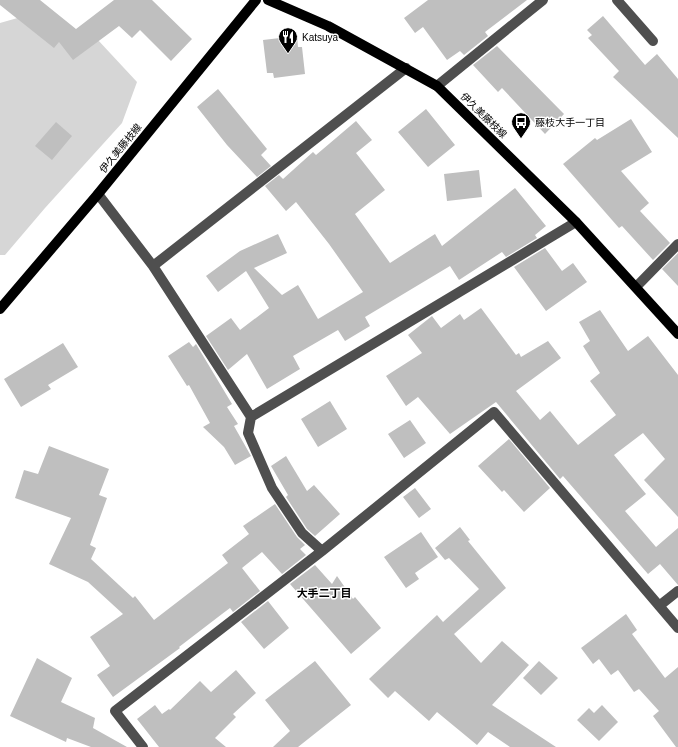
<svg xmlns="http://www.w3.org/2000/svg" width="678" height="747" font-family="Arial,'Noto Sans JP',sans-serif">
  <style>
    .green { fill: #d6d6d6 }
    .building { fill: #bfbfbf }
    .lines { fill: none; stroke-linecap: round; stroke-linejoin: round }
    .minor { stroke: #4f4f4f; stroke-width: 10 }
    .major { stroke: #000; stroke-width: 10 }
    .labels { text-anchor: middle; stroke-width: 3; stroke-linejoin: round; paint-order: stroke }
    .poi-label { font-size: 10px; fill: #000; stroke: #fff; text-anchor: start }
    .street-label { font-size: 10px; fill: #000; stroke: #fff }
    .neighbourhood-label { font-size: 11px; font-weight: bold; fill: #000; stroke: #fff }
  </style>
  <rect width="100%" height="100%" fill="#fff"/>
  <path class="green" d="M 21,17 L 97,39 L 137,82 L 122,123 L 45,208 L 5,255 L 0,255 L 0,23 Z"/>
  <path class="building" d="M 0,0 L 40,0 L 76,29 L 114,0 L 152,0 L 192,39 L 171,61 L 140,30 L 132,38 L 119,26 L 73,60 L 59,42 L 54,48 L 0,5 Z
    M 428,0 L 527,0 L 485,32 L 488,36 L 464,55 L 460,51 L 447,60 L 423,27 L 415,33 L 404,18 Z
    M 603,16 L 645,65 L 657,54 L 678,79 L 678,138 L 613,77 L 619,71 L 588,38 L 592,35 L 587,30 Z
    M 297,36 L 298,47 L 302,47 L 305,74 L 274,78 L 273,73 L 267,73 L 263,40 Z
    M 497,46 L 564,114 L 545,134 L 502,88 L 498,92 L 473,65 Z
    M 218,89 L 267,149 L 261,155 L 271,166 L 257,177 L 227,145 L 197,107 Z
    M 426,109 L 455,145 L 428,167 L 398,132 Z
    M 631,119 L 652,152 L 621,171 L 649,203 L 640,211 L 670,243 L 653,260 L 622,226 L 619,228 L 563,164 L 595,138 L 597,140 Z
    M 356,121 L 372,140 L 356,153 L 385,190 L 355,214 L 390,263 L 435,234 L 442,246 L 515,188 L 546,226 L 535,235 L 537,238 L 506,257 L 502,252 L 459,280 L 450,266 L 365,317 L 370,326 L 345,341 L 338,330 L 293,356 L 300,369 L 267,389 L 247,354 L 228,370 L 206,336 L 231,318 L 240,330 L 269,308 L 246,271 L 218,292 L 206,276 L 240,251 L 278,234 L 287,253 L 254,268 L 282,295 L 298,285 L 318,319 L 363,292 L 329,244 L 296,202 L 286,211 L 265,186 L 279,175 L 283,179 L 313,152 L 316,155 Z
    M 56,122 L 72,136 L 52,160 L 35,146 Z
    M 479,170 L 482,197 L 447,201 L 444,174 Z
    M 545,248 L 562,271 L 573,263 L 587,282 L 546,311 L 514,267 Z
    M 678,253 L 678,286 L 662,269 Z
    M 481,308 L 516,355 L 519,353 L 521,357 L 548,341 L 561,358 L 516,391 L 540,420 L 550,411 L 578,445 L 616,415 L 590,381 L 600,373 L 583,346 L 590,341 L 579,322 L 600,310 L 628,351 L 648,336 L 678,375 L 678,517 L 644,480 L 665,459 L 643,433 L 614,455 L 646,494 L 625,511 L 656,547 L 678,528 L 678,585 L 660,564 L 648,574 L 563,476 L 560,479 L 496,402 L 450,434 L 418,397 L 406,406 L 386,376 L 422,353 L 408,335 L 432,316 L 441,328 L 460,314 L 464,320 Z
    M 189,342 L 193,347 L 196,344 L 232,404 L 227,407 L 238,424 L 234,426 L 251,456 L 235,465 L 224,447 L 203,427 L 210,423 L 189,385 L 187,386 L 168,356 Z
    M 63,343 L 78,367 L 48,385 L 51,389 L 21,407 L 4,379 Z
    M 330,401 L 347,429 L 318,447 L 301,419 Z
    M 410,420 L 426,443 L 404,458 L 388,434 Z
    M 509,439 L 550,488 L 524,512 L 504,490 L 502,492 L 478,466 Z
    M 49,446 L 109,469 L 99,495 L 107,498 L 90,545 L 96,548 L 91,559 L 133,598 L 135,596 L 154,620 L 228,563 L 222,555 L 249,534 L 243,526 L 275,504 L 297,537 L 305,545 L 300,549 L 306,555 L 282,574 L 262,552 L 242,568 L 260,591 L 233,612 L 230,608 L 222,614 L 179,647 L 180,648 L 113,697 L 97,675 L 110,666 L 90,637 L 123,614 L 88,582 L 49,564 L 71,518 L 15,498 L 24,470 L 38,474 Z
    M 286,456 L 307,491 L 314,485 L 340,514 L 315,536 L 307,529 L 286,497 L 288,495 L 271,466 Z
    M 415,488 L 431,509 L 419,518 L 403,497 Z
    M 460,527 L 470,540 L 468,541 L 506,588 L 454,634 L 481,663 L 502,641 L 529,665 L 492,705 L 556,747 L 510,747 L 488,732 L 477,745 L 437,712 L 429,721 L 395,691 L 388,698 L 369,679 L 437,615 L 443,622 L 479,589 L 449,558 L 445,560 L 435,548 Z
    M 421,532 L 438,557 L 415,573 L 419,579 L 406,588 L 384,557 Z
    M 315,565 L 332,584 L 337,576 L 353,599 L 355,597 L 381,628 L 351,654 L 290,584 Z
    M 268,601 L 289,628 L 264,649 L 241,622 Z
    M 626,614 L 637,630 L 632,634 L 665,678 L 678,667 L 678,747 L 676,747 L 653,716 L 659,711 L 639,689 L 634,692 L 618,670 L 611,675 L 599,659 L 593,664 L 581,648 Z
    M 37,658 L 72,678 L 61,702 L 95,718 L 93,728 L 127,747 L 91,747 L 67,738 L 66,742 L 10,716 Z
    M 315,661 L 351,705 L 298,747 L 273,747 L 290,731 L 265,700 Z
    M 539,661 L 558,678 L 541,695 L 523,678 Z
    M 236,670 L 256,693 L 233,714 L 236,717 L 215,738 L 226,747 L 159,747 L 137,719 L 155,705 L 162,714 L 169,709 L 170,710 L 200,681 L 211,692 Z
    M 602,705 L 618,722 L 599,741 L 577,720 L 589,708 L 594,713 Z"/>
  <g class="lines">
    <path class="minor" d="M 617,0 L 653,41
      M 437,86 L 543,0
      M 98,194 L 153,266 L 251,417 L 248,433 L 272,488 L 302,533 L 322,551 L 494,412 L 678,628
      M 153,266 L 406,68
      M 636,287 L 678,244
      M 251,417 L 576,222
      M 659,606 L 678,591
      M 143,747 L 115,711 L 322,551"/>
    <path class="major" d="M 268,0 L 328,26 L 437,86 L 576,222 L 678,334
      M 0,309 L 98,194 L 256,0"/>
  </g>
  <defs>
    <symbol id="restaurant-pin" viewBox="-11 -11 22 30"><path d="M0 17L-7.5 6A9.5 9.5 0 1 1 7.5 6Z" fill="#000" stroke="#fff"/><path d="M-5-6h1v4h1v-4h1v4h1v-4h1v5L-1.5 .5V6h-2V.5L-5-1ZM5-6V6H3V1.5H1.5Q1.5-4 5-6Z" fill="#fff"/></symbol>
    <symbol id="bus-pin" viewBox="-11 -11 22 30"><path d="M0 17L-7.5 6A9.5 9.5 0 1 1 7.5 6Z" fill="#000" stroke="#fff"/><path d="M-5-6H5V4H4V6H2V4H-2V6H-4V4H-5ZM-3.5-4V0h7V-4ZM-3.5 1.2v1.5H-2V1.2ZM2 1.2v1.5H3.5V1.2Z" fill="#fff"/></symbol>
  </defs>
  <g fill-rule="evenodd">
    <use href="#restaurant-pin" x="277" y="26" width="22" height="30"/>
    <use href="#bus-pin" x="510" y="111" width="22" height="30"/>
  </g>
  <g class="labels">
    <g class="poi-label">
      <text x="302" y="41">Katsuya</text>
      <text x="535" y="126">藤枝大手一丁目</text>
    </g>
    <g class="street-label">
      <text transform="translate(484 115) rotate(44)" y="4">伊久美藤枝線</text>
      <text transform="translate(120 148) rotate(-51)" y="4">伊久美藤枝線</text>
    </g>
    <g class="neighbourhood-label">
      <text x="324" y="597">大手二丁目</text>
    </g>
  </g>
</svg>
